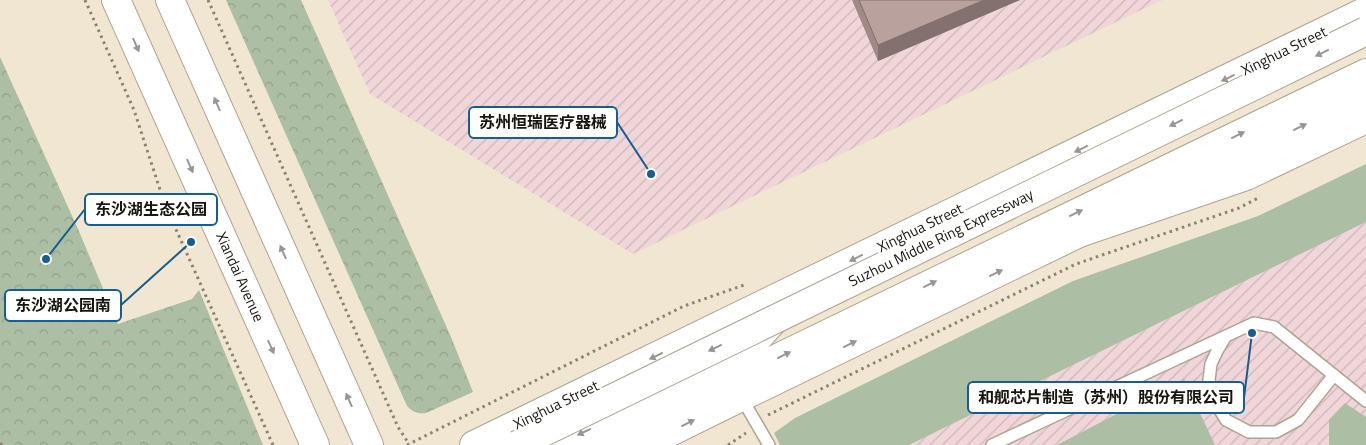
<svg xmlns="http://www.w3.org/2000/svg" width="1366" height="445" font-family="'Titillium Web','Noto Sans SC',sans-serif">
  <style>
    .industrial { fill: url(#industrial-furrows) }
    .grass { fill: #acbea3 }
    .forest { fill: url(#forest-crowns) }
    .lines { fill: none; stroke-linecap: round; stroke-linejoin: round }
    .service-casing { stroke: #aca390; stroke-width: 14 }
    .primary-casing { stroke: #aca390; stroke-width: 30 }
    .trunk-casing { stroke: #aca390; stroke-width: 30 }
    .path { stroke: #8a8375; stroke-width: 3; stroke-dasharray: 2.5 4; stroke-linecap: butt }
    .service { stroke: #fff; stroke-width: 11 }
    .primary { stroke: #fff; stroke-width: 28 }
    .trunk { stroke: #fff; stroke-width: 28 }
    .trunk-bridge-casing { stroke: #aca390; stroke-width: 30; stroke-linecap: butt }
    .trunk-bridge { stroke: #fff; stroke-width: 28 }
    .wall { fill: #9f8a88 }
    .shaded-wall { fill: #82716f }
    .building { fill: #b9a19e; stroke: #82716f }
    .oneway { fill: #979693 }
    .labels { text-anchor: middle; stroke-width: 5; stroke-linejoin: round; paint-order: stroke }
    .street-label { font-size: 15px; fill: #18150e; stroke: #fff }
    .leader { fill: none; stroke: #155e92; stroke-width: 2 }
    .callout-dot { fill: #155e92; stroke: #fff; stroke-width: 2 }
    .callout { fill: #fff; stroke: #155e92; stroke-width: 2 }
    .callout-label { font-size: 16px; text-anchor: middle; font-weight: bold; fill: #18150e }
  </style>
  <defs>
    <pattern id="industrial-furrows" width="10" height="10" patternUnits="userSpaceOnUse" patternTransform="scale(1.25)"><rect width="10" height="10" fill="#f0d5d9"/><path d="M-1 1l2-2M0 10L10 0M9 11l2-2" fill="none" stroke="#cdb6b9"/></pattern>
    <pattern id="forest-crowns" width="20" height="18" patternUnits="userSpaceOnUse" patternTransform="scale(1.25)"><rect width="20" height="18" fill="#acbea3"/><path d="M2 6a3 3 0 1 1 6 0M12 15a3 3 0 1 1 6 0" fill="none" stroke="#93a28b"/></pattern>
  </defs>
  <rect width="100%" height="100%" fill="#f0e6d2"/>
  <path class="industrial" d="M 328,0 L 1162,0 L 633,254 L 370,94 Z
    M 1366,222 L 1366,445 L 909,445 Z"/>
  <path class="grass" d="M 1366,164 L 1366,222 L 909,445 L 780,445 L 774,433 L 795,418 L 1073,281 L 1258,216 Z
    M 1184,379 L 1215,445 L 1057,445 Z
    M 1345,403 L 1366,417 L 1366,445 L 1329,445 L 1329,420 Z"/>
  <path class="forest" d="M 226,0 L 301,0 L 451,337 L 473,392 L 426,413 C 417,414 413,412 407,406 Z
    M 0,57 L 78,229 L 118,324 L 192,299 L 199,290 L 263,445 L 0,445 Z"/>
  <g class="lines">
    <defs>
      <path id="service" d="M 1226,336 L 1217,351 L 1211,364 L 1209,380 L 1215,402 L 1226,420 L 1249,432 L 1276,432 L 1298,420 L 1334,375
        M 741,397 L 769,445
        M 992,445 L 1254,323 L 1274,327 L 1366,401"/>
      <path id="primary" d="M 116,0 L 315,445
        M 170,0 L 369,445
        M 1149,199 L 1366,95
        M 474,445 L 1366,11
        M 557,445 L 739,359 L 775,319
        M 644,445 L 741,397 L 1104,221"/>
      <path id="trunk" d="M 1082,232 L 1246,176 L 1366,119
        M 598,445 L 1366,73"/>
    </defs>
    <use href="#service" class="service-casing"/>
    <use href="#primary" class="primary-casing"/>
    <use href="#trunk" class="trunk-casing"/>
    <path class="path" d="M 85,0 L 134,110 L 165,205 L 273,445
      M 208,0 L 398,427 L 409,444
      M 768,415 L 1076,264 L 1239,208 L 1260,197
      M 0,444 L 5,445
      M 407,445 L 684,306 L 744,285
      M 728,445 L 746,433"/>
    <use href="#service" class="service"/>
    <use href="#primary" class="primary"/>
    <use href="#trunk" class="trunk"/>
    <defs>
      <path id="trunk-bridge" d="M 517,445 L 1366,31"/>
    </defs>
    <use href="#trunk-bridge" class="trunk-bridge-casing"/>
    <use href="#trunk-bridge" class="trunk-bridge"/>
  </g>
  <path class="wall" d="M 852,0 L 1020,0 L 878,61 Z"/>
  <path class="shaded-wall" d="M 984,0 L 1020,0 L 878,61 L 878,45 Z"/>
  <path class="building" d="M 859,0 L 984,0 L 878,45 Z"/>
  <defs><path id="oneway-solid" d="M-6-.8H1V-3.2L6.5 0L1 3.2V.8H-6Z" transform="scale(1.25)"/></defs>
  <g class="oneway">
    <use href="#oneway-solid" transform="translate(136 45) rotate(66)"/>
    <use href="#oneway-solid" transform="translate(1322 53) rotate(154)"/>
    <use href="#oneway-solid" transform="translate(1228 78) rotate(154)"/>
    <use href="#oneway-solid" transform="translate(217 104) rotate(-114)"/>
    <use href="#oneway-solid" transform="translate(1176 123) rotate(154)"/>
    <use href="#oneway-solid" transform="translate(1300 127) rotate(-26)"/>
    <use href="#oneway-solid" transform="translate(1238 135) rotate(-26)"/>
    <use href="#oneway-solid" transform="translate(1081 149) rotate(154)"/>
    <use href="#oneway-solid" transform="translate(190 166) rotate(66)"/>
    <use href="#oneway-solid" transform="translate(1076 213) rotate(-26)"/>
    <use href="#oneway-solid" transform="translate(283 252) rotate(-114)"/>
    <use href="#oneway-solid" transform="translate(856 258) rotate(154)"/>
    <use href="#oneway-solid" transform="translate(996 273) rotate(-26)"/>
    <use href="#oneway-solid" transform="translate(930 284) rotate(-26)"/>
    <use href="#oneway-solid" transform="translate(850 344) rotate(-26)"/>
    <use href="#oneway-solid" transform="translate(271 347) rotate(66)"/>
    <use href="#oneway-solid" transform="translate(715 348) rotate(154)"/>
    <use href="#oneway-solid" transform="translate(784 355) rotate(-26)"/>
    <use href="#oneway-solid" transform="translate(656 356) rotate(154)"/>
    <use href="#oneway-solid" transform="translate(349 400) rotate(-114)"/>
    <use href="#oneway-solid" transform="translate(688 423) rotate(-27)"/>
    <use href="#oneway-solid" transform="translate(584 432) rotate(155)"/>
  </g>
  <g class="labels">
    <g class="street-label">
      <text transform="translate(1284 51) rotate(-26)" y="5">Xinghua Street</text>
      <text transform="translate(920 228) rotate(-26)" y="5">Xinghua Street</text>
      <text transform="translate(941 238) rotate(-26)" y="5">Suzhou Middle Ring Expressway</text>
      <text transform="translate(240 277) rotate(66)" y="5">Xiandai Avenue</text>
      <text transform="translate(556 405) rotate(-26)" y="5">Xinghua Street</text>
    </g>
  </g>
  <path class="leader" d="M651 174L617 122M46 259L85 209M191 242L121 305M1252 333L1244 398"/>
  <g class="callout-dot">
    <circle cx="651" cy="174" r="5"/>
    <circle cx="46" cy="259" r="5"/>
    <circle cx="191" cy="242" r="5"/>
    <circle cx="1252" cy="333" r="5"/>
  </g>
  <g class="callout">
    <rect x="469" y="107" width="148" height="31" rx="5"/>
    <rect x="85" y="194" width="132" height="31" rx="5"/>
    <rect x="5" y="290" width="116" height="31" rx="5"/>
    <rect x="968" y="382" width="276" height="31" rx="5"/>
  </g>
  <g class="callout-label">
    <text x="543" y="128">苏州恒瑞医疗器械</text>
    <text x="151" y="215">东沙湖生态公园</text>
    <text x="63" y="311">东沙湖公园南</text>
    <text x="1106" y="403">和舰芯片制造（苏州）股份有限公司</text>
  </g>
</svg>
